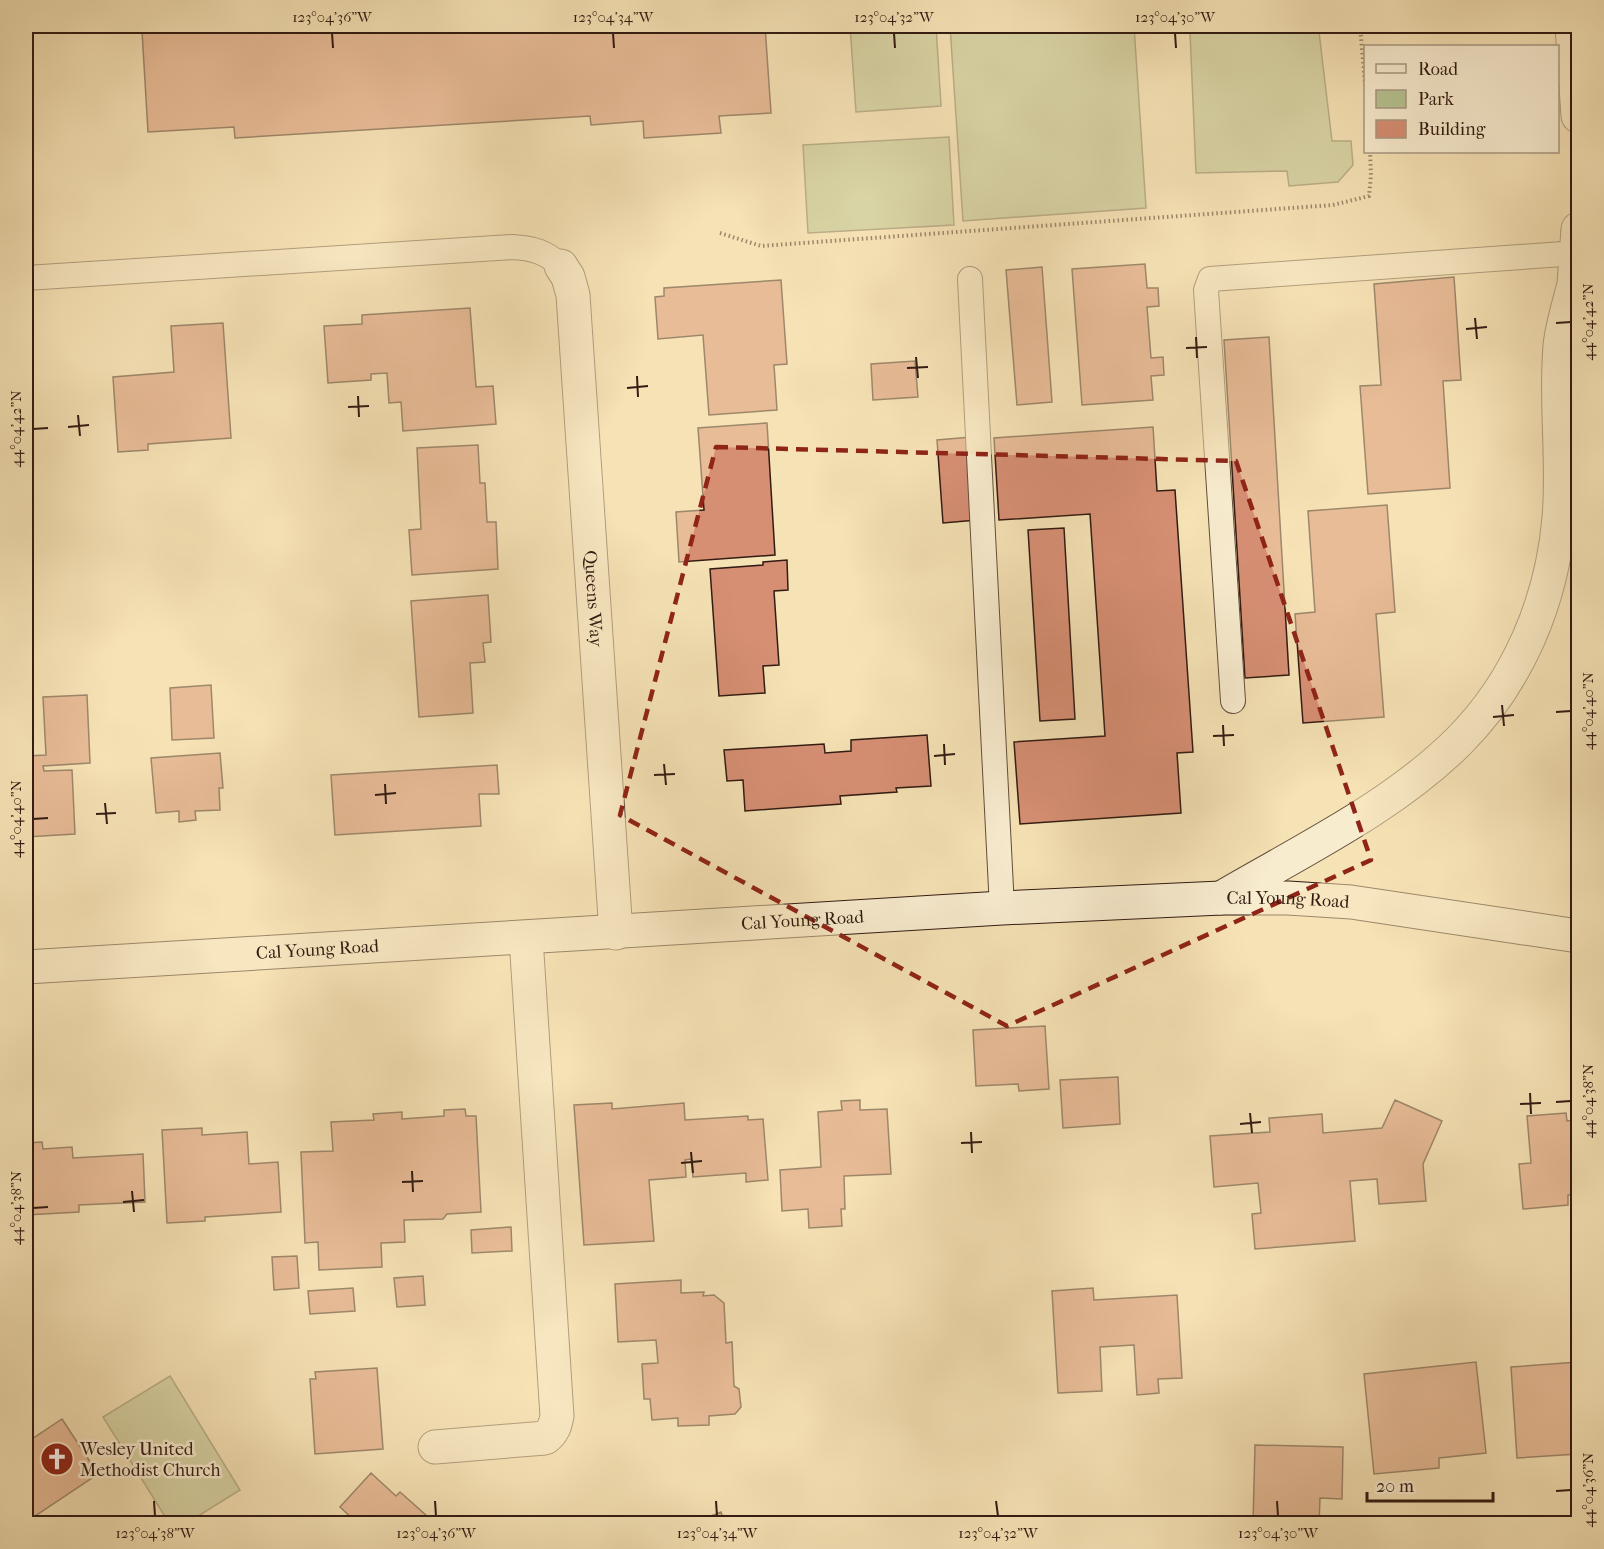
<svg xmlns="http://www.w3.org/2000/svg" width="1604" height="1549" font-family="'IM FELL French Canon',serif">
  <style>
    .green { fill: #b6c492; stroke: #747052; stroke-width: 1.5 }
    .building { fill: #d78f74; stroke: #321b12; stroke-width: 1.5 }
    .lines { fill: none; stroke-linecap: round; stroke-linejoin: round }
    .service-casing { stroke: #634d3b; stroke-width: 26 }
    .minor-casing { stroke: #634d3b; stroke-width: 35 }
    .tertiary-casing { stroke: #634d3b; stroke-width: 35 }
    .secondary-casing { stroke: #321b12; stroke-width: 35 }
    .path { stroke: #321b12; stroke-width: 4; stroke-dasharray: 1.5 3; stroke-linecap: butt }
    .service { stroke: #f8eccf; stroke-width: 24 }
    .minor { stroke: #f8eccf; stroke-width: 33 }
    .tertiary { stroke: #f8eccf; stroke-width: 33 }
    .secondary { stroke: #f8eccf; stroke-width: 33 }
    .marked { fill: none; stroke: #8f2418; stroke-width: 4.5; stroke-dasharray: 12 8; stroke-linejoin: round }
    .ticks { fill: none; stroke: #321b12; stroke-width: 2 }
    .labels { text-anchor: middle; stroke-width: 5; stroke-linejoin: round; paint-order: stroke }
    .street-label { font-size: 18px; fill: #321b12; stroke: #f8eccf }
    .poi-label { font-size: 18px; fill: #321b12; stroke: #f8eccf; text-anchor: start }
    .neatline { fill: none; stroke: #321b12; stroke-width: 2 }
    .ticks-label { font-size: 15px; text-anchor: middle; fill: #321b12 }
  </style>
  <rect width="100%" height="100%" fill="#f5e2b5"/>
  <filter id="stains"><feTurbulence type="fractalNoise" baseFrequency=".00333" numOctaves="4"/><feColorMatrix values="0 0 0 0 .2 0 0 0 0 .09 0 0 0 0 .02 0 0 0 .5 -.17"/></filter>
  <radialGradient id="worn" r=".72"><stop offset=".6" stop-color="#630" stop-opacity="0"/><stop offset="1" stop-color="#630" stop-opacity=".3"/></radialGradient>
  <path class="green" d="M 850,26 L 936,26 L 941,106 L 856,112 Z
    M 950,26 L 1134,26 L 1146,208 L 963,221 Z
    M 1190,32 L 1319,32 L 1332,141 L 1351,141 L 1353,165 L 1338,182 L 1289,186 L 1287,171 L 1196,173 Z
    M 949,137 L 954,225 L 808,233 L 803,145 Z
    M 170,1376 L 240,1490 L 187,1523 L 169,1523 L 103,1417 Z"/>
  <path class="building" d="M 227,26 L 765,26 L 771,113 L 719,116 L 721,133 L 644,138 L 643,121 L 591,125 L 590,116 L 235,138 L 234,127 L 148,132 L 142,31 Z
    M 1145,264 L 1147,288 L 1158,288 L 1159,306 L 1147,307 L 1151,358 L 1163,357 L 1164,375 L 1151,376 L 1153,400 L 1082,405 L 1072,269 Z
    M 1042,267 L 1052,402 L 1017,405 L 1006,270 Z
    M 1454,277 L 1461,380 L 1443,381 L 1450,488 L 1368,494 L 1360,386 L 1381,385 L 1374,284 Z
    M 781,280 L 787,364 L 774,365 L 777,410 L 709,415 L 703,335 L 658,339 L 655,297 L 664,296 L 664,288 Z
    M 470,308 L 476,387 L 493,386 L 496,424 L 403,431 L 401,402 L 389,403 L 387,373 L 371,374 L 371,380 L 328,383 L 324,326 L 362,324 L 362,315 Z
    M 223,323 L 231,438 L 148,444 L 148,450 L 118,452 L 113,377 L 174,372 L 171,326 Z
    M 1269,337 L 1289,675 L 1245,678 L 1224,340 Z
    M 915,361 L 918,397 L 873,400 L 871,364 Z
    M 767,423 L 775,555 L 679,562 L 676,512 L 704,510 L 698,428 Z
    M 1153,427 L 1157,491 L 1175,490 L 1193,752 L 1177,753 L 1181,813 L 1020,824 L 1014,742 L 1105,736 L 1090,514 L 999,520 L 994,438 Z
    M 971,437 L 977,520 L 943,523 L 937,440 Z
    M 478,445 L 480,483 L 485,483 L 487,522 L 496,522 L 498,569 L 412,575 L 409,530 L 421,529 L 417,448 Z
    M 1387,505 L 1395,612 L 1376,614 L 1384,717 L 1303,723 L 1295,614 L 1315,612 L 1308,511 Z
    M 1064,528 L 1075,719 L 1040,721 L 1028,530 Z
    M 787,560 L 788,590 L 774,591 L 779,665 L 763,666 L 765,693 L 719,696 L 710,569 L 763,565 L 763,562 Z
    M 488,595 L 491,642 L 483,643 L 485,662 L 470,663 L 473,713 L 419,717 L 411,601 Z
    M 211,685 L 214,738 L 172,740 L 170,688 Z
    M 87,695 L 90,763 L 43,766 L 44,771 L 72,770 L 75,834 L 26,837 L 26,756 L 46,755 L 43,697 Z
    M 927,735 L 931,786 L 896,788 L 897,792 L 840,796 L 841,804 L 745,811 L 743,780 L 727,781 L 724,750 L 824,744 L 825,753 L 851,751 L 851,740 Z
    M 220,753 L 223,788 L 219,788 L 220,810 L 195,811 L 196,820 L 179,822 L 179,811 L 156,813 L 151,758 Z
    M 497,765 L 499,794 L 479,794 L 481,826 L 335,835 L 331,775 Z
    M 1045,1026 L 1049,1089 L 1019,1091 L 1018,1084 L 976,1086 L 973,1030 Z
    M 1118,1077 L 1120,1124 L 1063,1128 L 1060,1080 Z
    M 860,1100 L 860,1110 L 887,1109 L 891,1174 L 844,1176 L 845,1209 L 841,1209 L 842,1226 L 809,1228 L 808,1209 L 782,1211 L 780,1170 L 821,1167 L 818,1112 L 842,1110 L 841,1101 Z
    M 1395,1100 L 1442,1121 L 1423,1164 L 1426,1201 L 1379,1204 L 1377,1179 L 1350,1181 L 1355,1241 L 1255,1249 L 1252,1214 L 1261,1213 L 1258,1183 L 1214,1187 L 1210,1136 L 1270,1132 L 1269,1118 L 1322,1114 L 1323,1133 L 1382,1128 Z
    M 612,1103 L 612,1109 L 684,1103 L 685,1120 L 748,1116 L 748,1120 L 763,1119 L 768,1180 L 746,1182 L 746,1173 L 693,1177 L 691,1159 L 685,1160 L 686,1177 L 649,1180 L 654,1241 L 584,1245 L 574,1105 Z
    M 465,1109 L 466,1116 L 476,1116 L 481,1212 L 447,1214 L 443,1219 L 404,1220 L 405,1242 L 381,1243 L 382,1267 L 319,1270 L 318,1242 L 305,1243 L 301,1152 L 333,1151 L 331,1122 L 374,1120 L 373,1114 L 402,1112 L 402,1119 L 444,1116 L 444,1110 Z
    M 1566,1113 L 1567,1121 L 1578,1120 L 1578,1197 L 1578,1194 L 1568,1195 L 1568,1205 L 1523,1209 L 1519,1164 L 1531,1163 L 1527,1116 Z
    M 202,1128 L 202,1135 L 247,1132 L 249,1164 L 278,1162 L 281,1212 L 205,1217 L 205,1221 L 167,1223 L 162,1130 Z
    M 42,1142 L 43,1149 L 72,1147 L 73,1158 L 143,1154 L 145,1202 L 79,1205 L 79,1212 L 26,1215 L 26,1143 Z
    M 511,1227 L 512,1251 L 472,1253 L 471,1230 Z
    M 297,1256 L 299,1288 L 274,1290 L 272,1257 Z
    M 423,1276 L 425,1305 L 397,1307 L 394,1278 Z
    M 681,1280 L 681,1293 L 704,1292 L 703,1296 L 714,1295 L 724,1303 L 726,1343 L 732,1342 L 734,1386 L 739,1389 L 741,1407 L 735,1414 L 709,1416 L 709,1425 L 678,1426 L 678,1418 L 652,1420 L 650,1399 L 644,1399 L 642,1364 L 658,1363 L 656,1340 L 618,1342 L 615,1284 Z
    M 353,1288 L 355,1311 L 310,1314 L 308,1291 Z
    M 1093,1288 L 1094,1300 L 1177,1295 L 1182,1378 L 1158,1379 L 1159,1393 L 1137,1395 L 1134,1345 L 1100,1347 L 1102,1391 L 1058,1393 L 1052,1291 Z
    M 1476,1362 L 1486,1453 L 1439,1458 L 1439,1468 L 1374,1474 L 1364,1374 Z
    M 1578,1362 L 1578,1454 L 1517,1458 L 1511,1367 Z
    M 377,1368 L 383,1449 L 315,1454 L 310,1379 L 316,1379 L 315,1372 Z
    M 62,1419 L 98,1474 L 26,1522 L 26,1443 Z
    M 62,1419 L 98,1474 L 26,1522 L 26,1443 Z
    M 1255,1445 L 1343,1447 L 1342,1499 L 1320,1498 L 1319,1524 L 1253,1524 Z
    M 371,1473 L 396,1496 L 400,1492 L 436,1524 L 358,1524 L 340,1507 Z
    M 721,1512 L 725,1524 L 691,1524 Z"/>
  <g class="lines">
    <defs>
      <path id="service" d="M 26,278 L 512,247 C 533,248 546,252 561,266
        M 970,279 L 1002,908
        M 1233,701 L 1206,290 L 1210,279 L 1577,253"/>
      <g id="minor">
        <path id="s1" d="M 561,266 L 568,277 L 573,295 L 616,933"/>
        <path d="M 435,1447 L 545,1438 C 553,1432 555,1426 557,1416 L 526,938"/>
      </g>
      <path id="tertiary" d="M 1572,26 L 1578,116
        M 1576,305 L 1574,284 L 1578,229
        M 1221,898 C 1301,851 1393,807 1459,741 C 1518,682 1552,601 1559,518 C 1564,461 1555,403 1560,346 C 1562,325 1569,305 1574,284"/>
      <g id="secondary">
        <path id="s2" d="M 26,967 L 1002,908 L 1221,898 L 1288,898 L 1351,902 L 1578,936"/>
      </g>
    </defs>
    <use href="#service" class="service-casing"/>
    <use href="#minor" class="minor-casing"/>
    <use href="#tertiary" class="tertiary-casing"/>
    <use href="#secondary" class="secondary-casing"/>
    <path class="path" d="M 1360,26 L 1366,94
      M 720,233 L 761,246 L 1333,205 L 1369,196 L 1371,175 L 1370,152"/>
    <use href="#service" class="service"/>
    <use href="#minor" class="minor"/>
    <use href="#tertiary" class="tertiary"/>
    <use href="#secondary" class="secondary"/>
  </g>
  <path d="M0 0H1604V1549H0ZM 716,447 L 1236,461 L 1371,860 L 1007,1026 L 620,815 Z" fill="#f5e2b5" fill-opacity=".55" fill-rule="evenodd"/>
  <path class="marked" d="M 716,447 L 1236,461 L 1371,860 L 1007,1026 L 620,815 Z"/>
  <path class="ticks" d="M 332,33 L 333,48M 613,33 L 614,48M 894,33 L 895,48M 1175,33 L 1176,48M 1475,318 L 1477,339M 1556,323 L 1571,322M 1466,329 L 1487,327M 1196,337 L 1197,358M 1186,348 L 1207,347M 916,357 L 918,378M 907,368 L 928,367M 637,376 L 638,397M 627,388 L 648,386M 358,396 L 359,417M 348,407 L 369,406M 78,415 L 80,436M 68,427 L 89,425M 33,429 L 48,428M 1502,705 L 1504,726M 1556,712 L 1571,711M 1493,717 L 1514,715M 1223,725 L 1224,746M 1213,736 L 1234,735M 944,744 L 945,765M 934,756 L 955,754M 664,764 L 666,785M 654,775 L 675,774M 385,784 L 386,804M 375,795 L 396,793M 105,803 L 107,824M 96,814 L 116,813M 33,819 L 48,818M 1530,1093 L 1531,1114M 1556,1102 L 1571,1101M 1520,1104 L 1541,1103M 1250,1113 L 1252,1133M 1240,1124 L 1261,1122M 971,1132 L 972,1153M 961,1143 L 982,1142M 691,1152 L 693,1173M 681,1163 L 702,1161M 412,1171 L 413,1192M 402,1182 L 423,1181M 132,1191 L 134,1212M 123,1202 L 144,1200M 33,1208 L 48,1207M 1556,1491 L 1571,1490M 154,1501 L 155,1516M 435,1501 L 436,1516M 716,1501 L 717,1516M 996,1501 L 998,1516M 1277,1501 L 1278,1516"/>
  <defs>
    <symbol id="church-disc" viewBox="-11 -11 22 22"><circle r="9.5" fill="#8f2418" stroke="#f8eccf"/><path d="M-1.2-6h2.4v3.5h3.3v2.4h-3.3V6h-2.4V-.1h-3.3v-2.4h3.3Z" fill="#fff"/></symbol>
  </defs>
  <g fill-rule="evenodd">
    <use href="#church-disc" x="38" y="1440" width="38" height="38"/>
  </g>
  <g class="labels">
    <g class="street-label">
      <text dy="6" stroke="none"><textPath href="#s1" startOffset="336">Queens Way</textPath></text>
      <text dy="6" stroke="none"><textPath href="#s2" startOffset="1264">Cal Young Road</textPath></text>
      <text dy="6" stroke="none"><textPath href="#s2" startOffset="778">Cal Young Road</textPath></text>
      <text dy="6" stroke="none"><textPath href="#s2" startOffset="292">Cal Young Road</textPath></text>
    </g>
    <g class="poi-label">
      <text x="80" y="1455">Wesley United<tspan x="80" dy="21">Methodist Church</tspan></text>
    </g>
  </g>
  <rect width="1604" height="1549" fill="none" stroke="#f5e2b5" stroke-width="66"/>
  <rect x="1364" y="45" width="195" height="108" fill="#f8eccf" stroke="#a99883" stroke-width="1.5"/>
  <rect x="1376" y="64" width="30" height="9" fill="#f8eccf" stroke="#a99883" stroke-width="1.5"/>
  <text x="1418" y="75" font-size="18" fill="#321b12">Road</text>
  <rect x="1376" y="90" width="30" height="18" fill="#b6c492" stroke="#a99883" stroke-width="1.5"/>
  <text x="1418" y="105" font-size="18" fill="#321b12">Park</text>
  <rect x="1376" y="120" width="30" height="18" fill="#d78f74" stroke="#a99883" stroke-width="1.5"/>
  <text x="1418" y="135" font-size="18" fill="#321b12">Building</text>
  <path d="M1367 1492v9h126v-9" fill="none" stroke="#321b12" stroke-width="3"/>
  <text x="1376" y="1492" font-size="18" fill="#321b12" stroke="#f8eccf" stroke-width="4.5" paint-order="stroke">20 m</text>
  <rect x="33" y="33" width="1538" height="1483" class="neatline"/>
  <g class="ticks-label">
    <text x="332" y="22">123°04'36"W</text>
    <text x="613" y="22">123°04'34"W</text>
    <text x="894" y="22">123°04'32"W</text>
    <text x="1175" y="22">123°04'30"W</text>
    <text transform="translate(1588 322) rotate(-90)" y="5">44°04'42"N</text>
    <text transform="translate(16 429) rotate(-90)" y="5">44°04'42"N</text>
    <text transform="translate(1588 711) rotate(-90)" y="5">44°04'40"N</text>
    <text transform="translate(16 819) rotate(-90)" y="5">44°04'40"N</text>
    <text transform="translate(1588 1101) rotate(-90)" y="5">44°04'38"N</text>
    <text transform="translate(16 1208) rotate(-90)" y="5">44°04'38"N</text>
    <text transform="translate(1588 1490) rotate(-90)" y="5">44°04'36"N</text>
    <text x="155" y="1538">123°04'38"W</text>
    <text x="436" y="1538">123°04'36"W</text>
    <text x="717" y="1538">123°04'34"W</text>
    <text x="998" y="1538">123°04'32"W</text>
    <text x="1278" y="1538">123°04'30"W</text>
  </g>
  <rect width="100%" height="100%" filter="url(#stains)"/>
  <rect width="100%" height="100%" fill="url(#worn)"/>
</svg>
